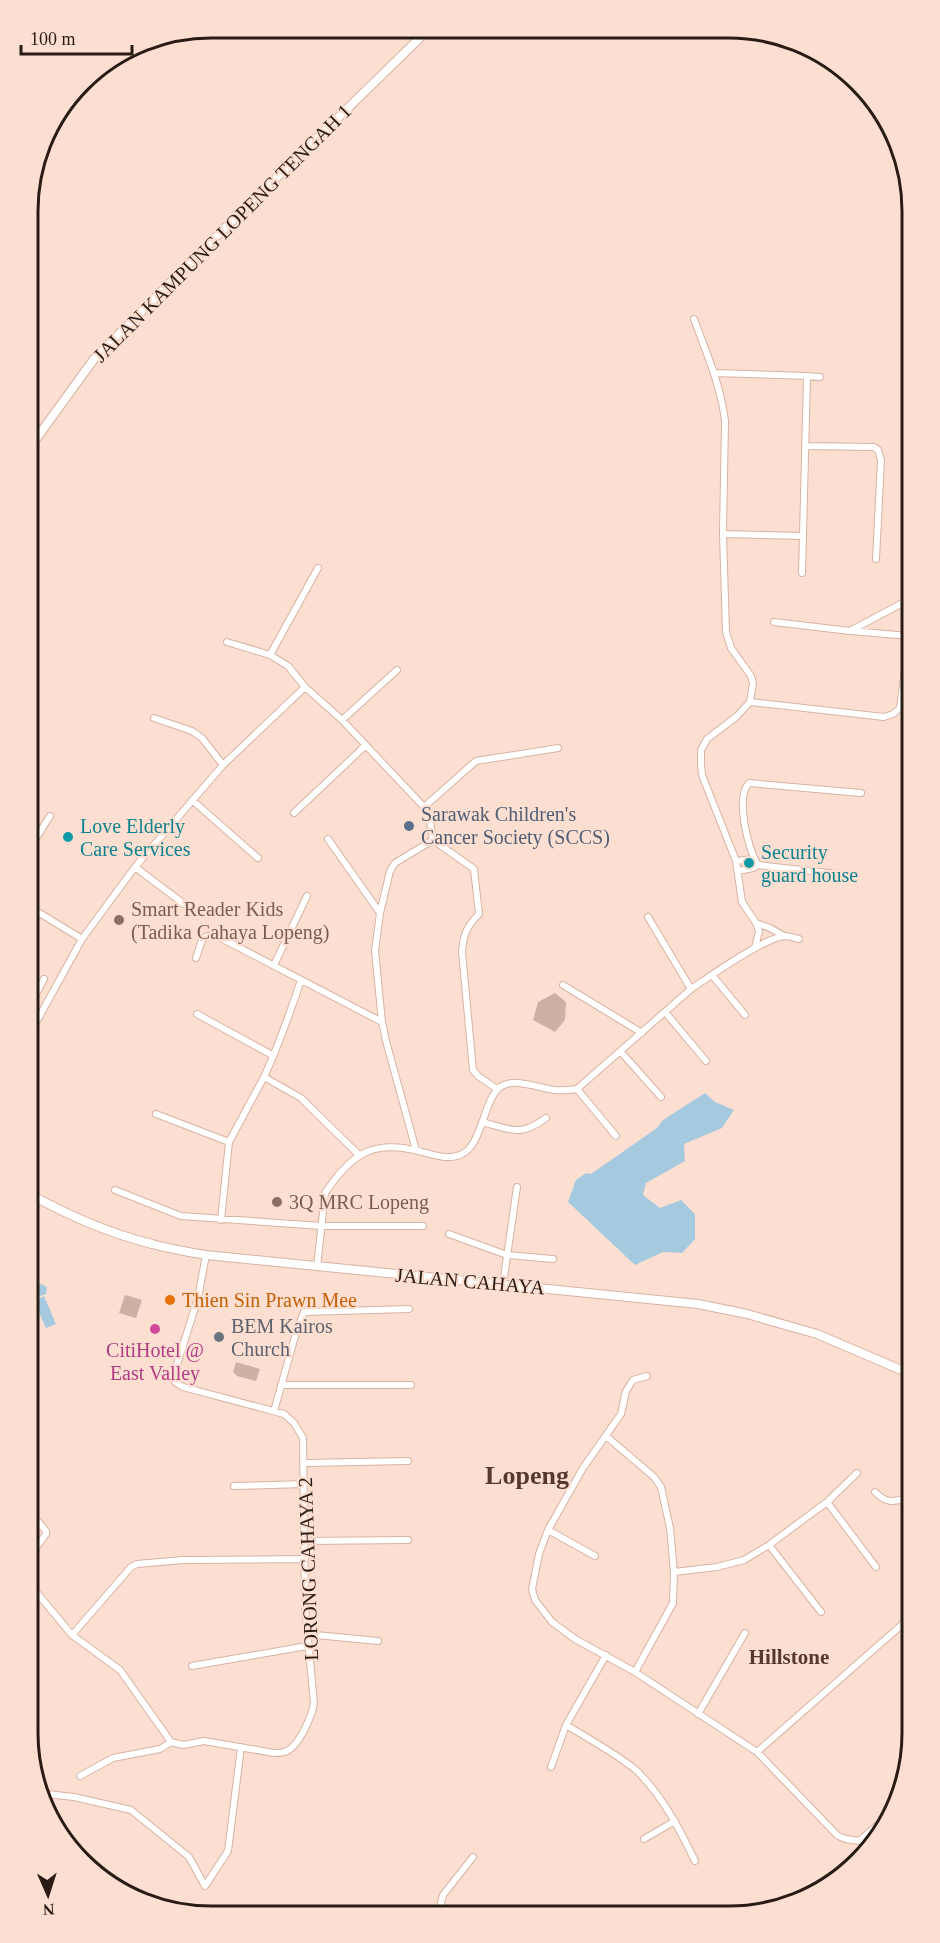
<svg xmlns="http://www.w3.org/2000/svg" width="940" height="1943" font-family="Georgia,serif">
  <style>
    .green { fill: #ceb1a3 }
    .water { fill: #a5c9df }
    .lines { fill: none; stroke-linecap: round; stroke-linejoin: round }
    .street-casing { stroke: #d7b3a2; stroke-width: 8 }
    .secondary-casing { stroke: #d7b3a2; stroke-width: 10 }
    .street { stroke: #fff; stroke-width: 6 }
    .secondary { stroke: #fff; stroke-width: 8 }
    .service-dot { fill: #5c6f8a; stroke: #fddfd1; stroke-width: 2 }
    .culture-dot { fill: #0f9aa8; stroke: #fddfd1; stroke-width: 2 }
    .education-dot { fill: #8d6e63; stroke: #fddfd1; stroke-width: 2 }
    .food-dot { fill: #e8710a; stroke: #fddfd1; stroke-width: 2 }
    .hotel-dot { fill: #d1479c; stroke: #fddfd1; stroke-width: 2 }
    .worship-dot { fill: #6b7280; stroke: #fddfd1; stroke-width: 2 }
    .labels { text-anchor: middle; stroke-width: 4.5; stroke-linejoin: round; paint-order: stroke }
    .street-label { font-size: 20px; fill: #291c15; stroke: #fddfd1 }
    .service-label { font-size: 20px; fill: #4e5e75; stroke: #fddfd1; text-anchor: start }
    .culture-label { font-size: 20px; fill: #0d838f; stroke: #fddfd1; text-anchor: start }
    .education-label { font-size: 20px; fill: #785e54; stroke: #fddfd1; text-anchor: start }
    .food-label { font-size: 20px; fill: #c56008; stroke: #fddfd1; text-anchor: start }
    .worship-label { font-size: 20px; fill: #5b616d; stroke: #fddfd1; text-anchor: start }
    .hotel-label { font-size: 20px; fill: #b23c85; stroke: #fddfd1 }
    .neighbourhood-label { font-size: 21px; font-weight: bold; fill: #57392b; stroke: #fddfd1 }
    .district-label { font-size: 26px; font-weight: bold; fill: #57392b; stroke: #fddfd1 }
    .rim { fill: none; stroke: #291c15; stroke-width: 3 }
  </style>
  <rect width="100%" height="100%" fill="#fddfd1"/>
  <path class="green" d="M 555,993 L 566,1002 L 565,1020 L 555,1032 L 533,1020 L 538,1002 Z
    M 125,1295 L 142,1300 L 136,1318 L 119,1313 Z
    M 236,1362 L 260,1369 L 256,1381 L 237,1376 L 233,1372 Z"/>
  <path class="water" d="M 705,1093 L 715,1102 L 734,1110 L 722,1128 L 684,1144 L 685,1161 L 646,1183 L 643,1195 L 660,1208 L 681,1200 L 695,1214 L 695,1239 L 682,1253 L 663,1252 L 635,1265 L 568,1202 L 576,1180 L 586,1173 L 591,1174 L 657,1128 L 663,1120 Z
    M 41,1284 L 47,1287 L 46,1294 L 28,1300 L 27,1288 Z
    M 44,1296 L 56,1324 L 46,1328 L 34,1301 Z"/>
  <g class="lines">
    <defs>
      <path id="street" d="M 694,319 C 706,352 721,386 725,421 L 723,534 L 726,632 L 731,648 L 751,676 L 753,683 L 750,702
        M 714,373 L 807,376 L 803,536 L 723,534
        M 807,376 L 820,377
        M 805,446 L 874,447 L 878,450 L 881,460 L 876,559
        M 802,573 L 803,536
        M 774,622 L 850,631 L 910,599 L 913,600
        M 851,631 L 909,636
        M 227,642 L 270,655 L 288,666 L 305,687 L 342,720 L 424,807 L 430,822 L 433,840 L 395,863 L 390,871 L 380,913 L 375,951 L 382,1022 L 386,1041 L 416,1150
        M 270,655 L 318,568
        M 154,718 L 192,731 L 202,738 L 223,765
        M 342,720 L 397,670
        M 192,800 L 258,858
        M 424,807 L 476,761 L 558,748
        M 294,813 L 366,745
        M 328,839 L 380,913
        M 433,840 L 474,869 L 479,914 C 467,926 463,935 462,952 L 473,1070 L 478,1076 L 497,1089
        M 28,851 L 50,816
        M 736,861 L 753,859
        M 135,867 L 184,904
        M 738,871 L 753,868 L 758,865
        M 837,874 L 758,865 C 748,850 735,797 749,783 L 861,793
        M 28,906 L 82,939
        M 648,917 L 691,989
        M 756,923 L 770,928 L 784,936
        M 755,948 L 759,931 L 756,923 L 742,902 L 736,861 L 702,775 L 701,764 L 701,750 L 707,739 L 736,717 L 750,702 L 884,717 L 893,714 L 900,708 L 913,607
        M 196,958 L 202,940 L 207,936 L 215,935 L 382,1022
        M 274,965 L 307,896
        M 712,975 L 745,1015
        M 301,980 C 290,1013 279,1045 264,1077 L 301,1098 L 359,1155
        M 563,985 L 642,1033
        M 28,1009 L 44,979
        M 665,1012 L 706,1061
        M 197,1014 L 272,1055
        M 28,1037 L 82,939 L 135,867 L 223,765 L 305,687
        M 621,1052 L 661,1097
        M 577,1089 L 616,1136
        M 156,1114 L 229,1142
        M 482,1122 C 512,1130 520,1137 546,1118
        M 28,1138 C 39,1113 34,1097 28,1071
        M 115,1190 L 181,1216 L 321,1226 L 423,1226
        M 221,1220 L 229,1142 L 264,1077
        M 449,1234 L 507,1255 L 553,1259
        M 317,1267 L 325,1193 C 353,1151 376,1138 426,1153 C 437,1156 451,1160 462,1154 C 482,1145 484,1099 500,1087 C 514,1077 538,1088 554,1090 C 562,1091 569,1090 577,1089 L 691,989 C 709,977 765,937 785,936 C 789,936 794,938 799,939
        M 503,1284 L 517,1187
        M 647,1376 L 633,1380 L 626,1391 L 621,1414 L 583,1468 L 548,1530 L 539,1554 L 532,1589 L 535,1600 L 552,1622 L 575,1639 L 635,1672 L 757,1752 L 913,1615
        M 281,1385 L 411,1385
        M 274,1411 L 296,1333 L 304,1312 L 409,1309
        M 606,1436 L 654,1477 L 661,1487 L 670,1528 L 674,1572 L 673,1603 L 635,1672
        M 305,1463 L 408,1461
        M 234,1486 L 305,1484
        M 875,1492 C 889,1506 896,1501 913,1496
        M 827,1502 L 876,1567
        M 548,1530 L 595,1556
        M 305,1541 L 408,1540
        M 769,1545 L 821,1612
        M 27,1560 L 46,1534 L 46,1531 L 27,1508
        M 674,1572 L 717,1567 L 744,1560 L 769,1545 L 827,1502 L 857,1473
        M 27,1581 L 72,1635
        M 306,1634 L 378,1641
        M 606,1655 L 566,1725 C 586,1737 620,1756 637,1771 C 663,1797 679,1828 695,1861
        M 192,1666 L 307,1646
        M 698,1714 L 745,1633
        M 171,1742 L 120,1670 L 72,1635 L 131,1567 L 137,1564 L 183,1560 L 305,1559
        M 757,1752 L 838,1836 L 846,1839 L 859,1841 L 894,1811
        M 551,1767 L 566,1725
        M 80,1776 L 113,1758 L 160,1749 L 171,1742 L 183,1745 L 204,1741 L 274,1753 C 278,1753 281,1753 284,1752 C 298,1749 312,1716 314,1703 L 305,1608 L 303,1438 L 294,1423 L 284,1414 L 183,1387 L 175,1382 L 174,1374 L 198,1298 L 206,1255
        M 38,1793 L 74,1797 L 131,1810 L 189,1857 L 205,1886
        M 644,1839 L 675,1821
        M 205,1886 L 228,1851 L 241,1747
        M 438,1915 L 443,1895 L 473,1857"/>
      <path id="secondary" d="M 28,450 L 94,359 L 225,228 L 430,28
        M 28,1193 C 67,1215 108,1233 152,1244 C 170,1249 188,1252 206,1255 L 698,1304 L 747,1314 L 817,1334 L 913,1375"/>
    </defs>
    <use href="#street" class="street-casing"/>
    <use href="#secondary" class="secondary-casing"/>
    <use href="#street" class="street"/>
    <use href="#secondary" class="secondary"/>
  </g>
  <circle class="service-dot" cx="409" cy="826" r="6"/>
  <g class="culture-dot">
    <circle cx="68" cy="837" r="6"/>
    <circle cx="749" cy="863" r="6"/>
  </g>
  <g class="education-dot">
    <circle cx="119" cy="920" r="6"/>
    <circle cx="277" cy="1202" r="6"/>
  </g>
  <circle class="food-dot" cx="170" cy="1300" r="6"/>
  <circle class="hotel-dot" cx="155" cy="1329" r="6"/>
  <circle class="worship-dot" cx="219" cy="1337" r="6"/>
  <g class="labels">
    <g class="street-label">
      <text transform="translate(222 233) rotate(-45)" y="7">JALAN KAMPUNG LOPENG TENGAH 1</text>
      <text transform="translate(470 1281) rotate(5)" y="7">JALAN CAHAYA</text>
      <text transform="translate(308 1569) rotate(-92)" y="7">LORONG CAHAYA 2</text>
    </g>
    <g class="service-label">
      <text x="421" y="821">Sarawak Children's<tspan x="421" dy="23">Cancer Society (SCCS)</tspan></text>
    </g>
    <g class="culture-label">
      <text x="80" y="833">Love Elderly<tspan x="80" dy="23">Care Services</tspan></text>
      <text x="761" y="859">Security<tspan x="761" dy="23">guard house</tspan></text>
    </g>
    <g class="education-label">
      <text x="131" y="916">Smart Reader Kids<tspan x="131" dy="23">(Tadika Cahaya Lopeng)</tspan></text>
      <text x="289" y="1209">3Q MRC Lopeng</text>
    </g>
    <g class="food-label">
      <text x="182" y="1307">Thien Sin Prawn Mee</text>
    </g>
    <g class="worship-label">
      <text x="231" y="1333">BEM Kairos<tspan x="231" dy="23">Church</tspan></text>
    </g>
    <g class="hotel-label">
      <text x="155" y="1357">CitiHotel @<tspan x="155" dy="23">East Valley</tspan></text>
    </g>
    <g class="neighbourhood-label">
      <text x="789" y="1664">Hillstone</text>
    </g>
    <g class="district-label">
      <text x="527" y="1484">Lopeng</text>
    </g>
  </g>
  <path d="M0 0H940V1943H0ZM211 38H729A173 173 0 0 1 902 211V1733A173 173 0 0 1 729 1906H211A173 173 0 0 1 38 1733V211A173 173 0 0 1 211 38Z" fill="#fddfd1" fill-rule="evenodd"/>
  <path class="rim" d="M211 38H729A173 173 0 0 1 902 211V1733A173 173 0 0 1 729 1906H211A173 173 0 0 1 38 1733V211A173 173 0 0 1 211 38Z"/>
  <g transform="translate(48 1895) rotate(177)" stroke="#fddfd1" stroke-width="4.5" paint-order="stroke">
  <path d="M0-4.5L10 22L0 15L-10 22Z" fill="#291c15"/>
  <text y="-9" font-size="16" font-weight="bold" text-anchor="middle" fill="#291c15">N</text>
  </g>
  <path d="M21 45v9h111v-9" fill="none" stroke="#291c15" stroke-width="3"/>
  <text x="30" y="45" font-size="18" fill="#291c15" stroke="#fddfd1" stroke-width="4.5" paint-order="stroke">100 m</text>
</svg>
